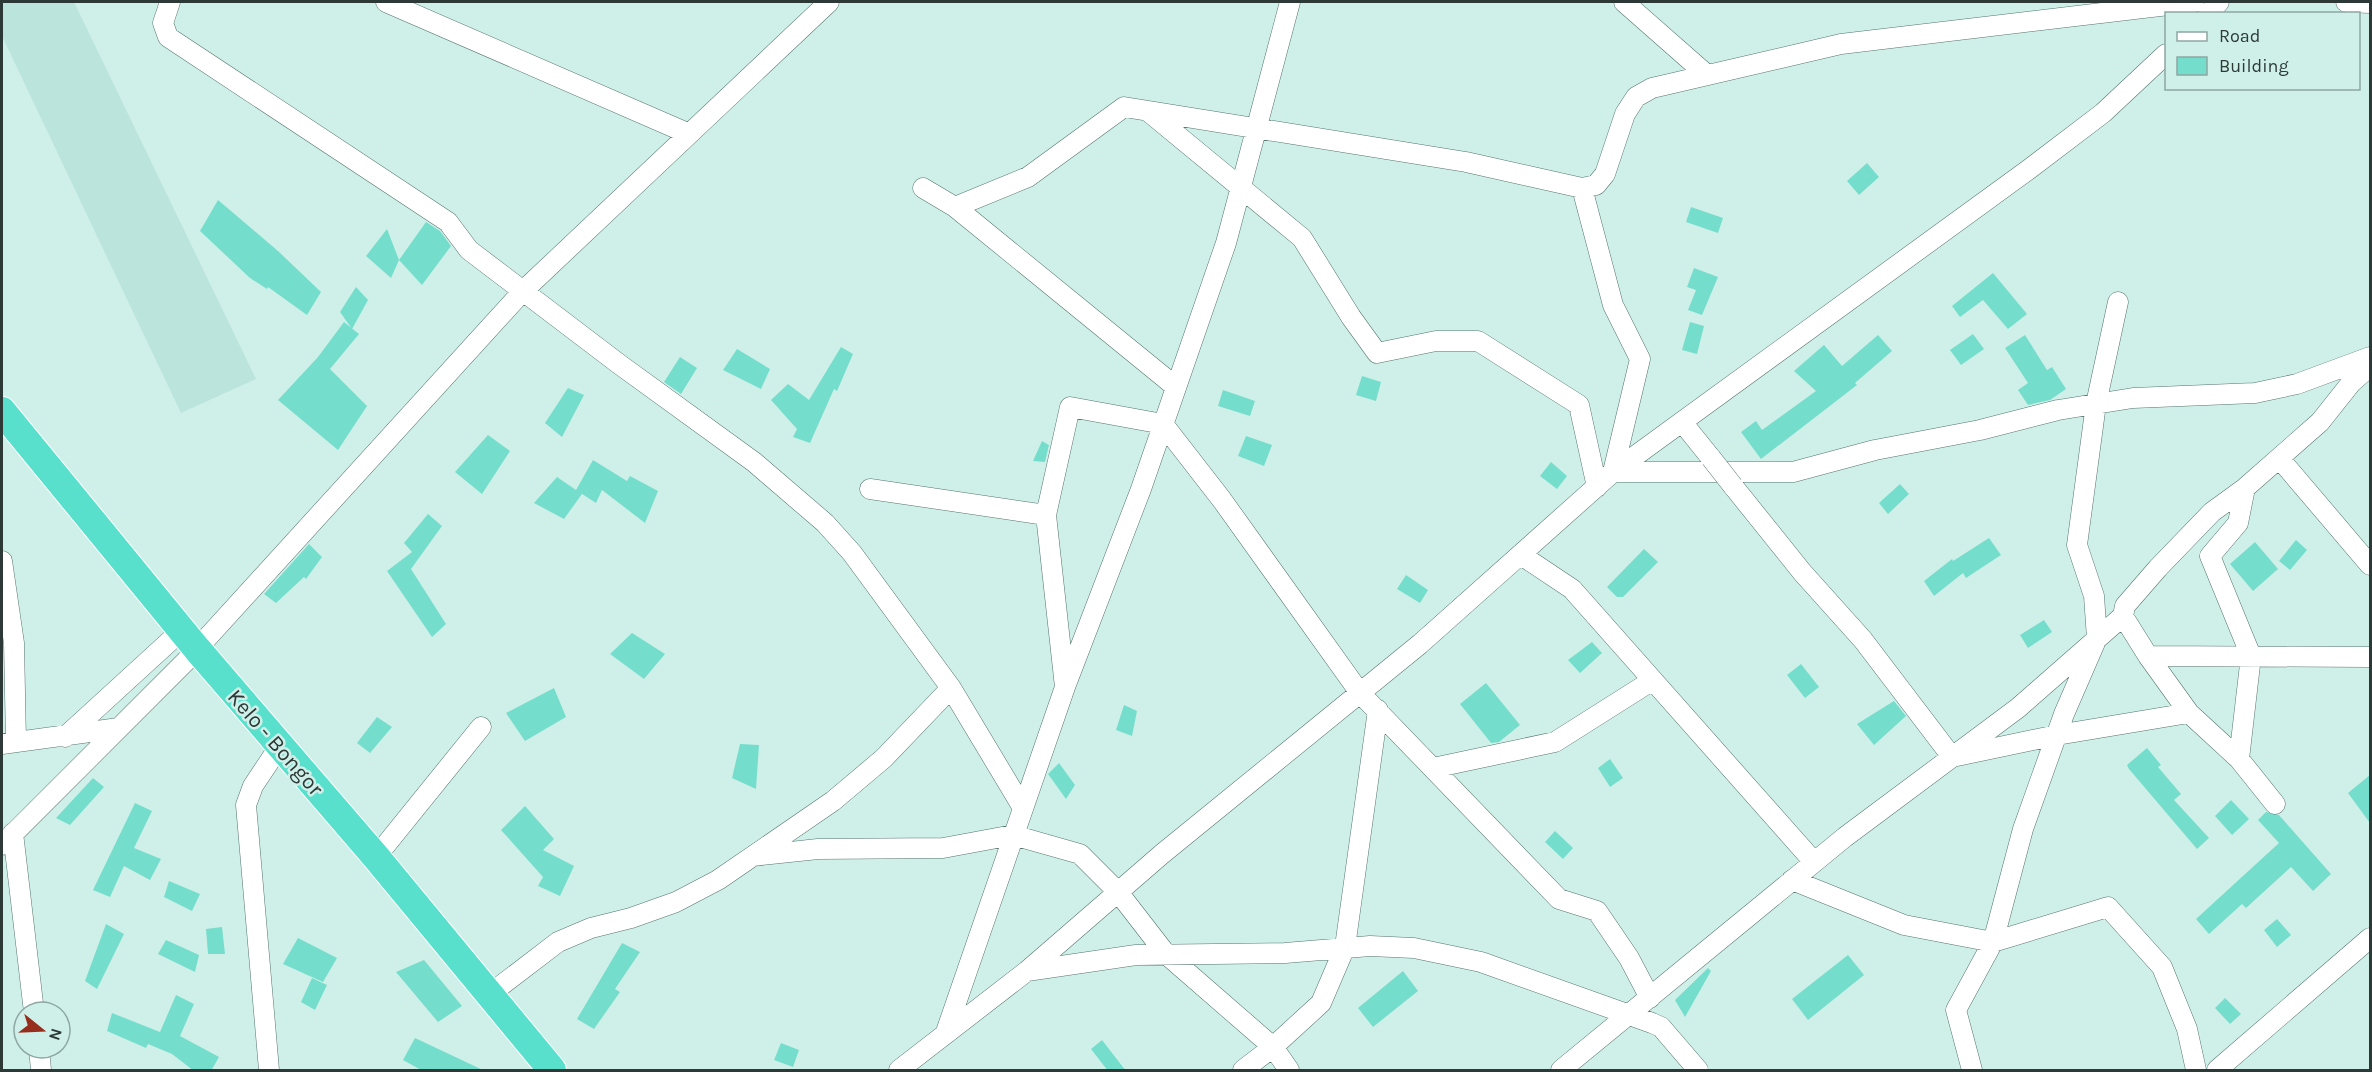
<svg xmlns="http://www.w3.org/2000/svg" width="2372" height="1072" font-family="Karla,sans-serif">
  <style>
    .built { fill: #bbe4dd }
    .building { fill: #75ddcc }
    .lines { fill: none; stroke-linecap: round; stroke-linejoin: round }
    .minor-casing { stroke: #56746e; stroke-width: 21 }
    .highway-casing { stroke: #fff; stroke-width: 30 }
    .minor { stroke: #fff; stroke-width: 20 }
    .highway { stroke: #59e0cc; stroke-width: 28 }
    .minor-bridge-casing { stroke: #56746e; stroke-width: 21; stroke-linecap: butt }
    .minor-bridge { stroke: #fff; stroke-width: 20 }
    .labels { text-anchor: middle; stroke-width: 5; stroke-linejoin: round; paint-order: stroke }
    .street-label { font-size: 22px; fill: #2c3937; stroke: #cff0e9 }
  </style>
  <rect width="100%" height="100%" fill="#cff0e9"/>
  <path class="built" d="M 2,2 L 74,2 L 256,379 L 181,413 L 2,36 Z"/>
  <path class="building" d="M 1867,163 L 1879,177 L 1859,195 L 1847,181 Z
    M 218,200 L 278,251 L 321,292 L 307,315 L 268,287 L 267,289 L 250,278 L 200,231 Z
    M 1691,207 L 1723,218 L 1718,233 L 1686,222 Z
    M 426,222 L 440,231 L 451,246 L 422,285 L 399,260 Z
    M 387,229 L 399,260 L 391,278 L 366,256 Z
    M 1694,268 L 1718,277 L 1702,315 L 1688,310 L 1696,290 L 1687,287 Z
    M 1993,273 L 2027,314 L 2008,329 L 1983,300 L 1960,317 L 1952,306 Z
    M 356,287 L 368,300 L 352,329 L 340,312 Z
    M 344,322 L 359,334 L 330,369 L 367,406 L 338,450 L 278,400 L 318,357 Z
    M 1690,322 L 1704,326 L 1697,354 L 1682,350 Z
    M 1973,334 L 1984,349 L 1961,365 L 1950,350 Z
    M 1878,335 L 1892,351 L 1855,383 L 1857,385 L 1761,459 L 1741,432 L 1756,421 L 1762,430 L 1816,391 L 1794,371 L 1824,345 L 1842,366 Z
    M 2025,335 L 2047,370 L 2052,367 L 2066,389 L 2050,400 L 2028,405 L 2018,390 L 2028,383 L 2005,348 Z
    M 841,347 L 853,354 L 837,391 L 834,389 L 810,443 L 793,437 L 797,429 L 771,400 L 788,384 L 809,400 Z
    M 737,349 L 770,369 L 761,389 L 723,370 Z
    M 680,357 L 697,368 L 681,394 L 664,382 Z
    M 1362,376 L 1381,382 L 1376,401 L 1356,395 Z
    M 568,388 L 584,395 L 562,437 L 545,423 Z
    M 1223,390 L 1255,401 L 1250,416 L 1218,406 Z
    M 488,435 L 510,451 L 482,494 L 455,472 Z
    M 1246,436 L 1272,445 L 1264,466 L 1238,456 Z
    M 1042,441 L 1049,445 L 1045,462 L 1033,461 Z
    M 593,460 L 627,481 L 630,476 L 658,491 L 645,523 L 602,490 L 596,503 L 576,490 Z
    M 1551,462 L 1567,476 L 1557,489 L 1540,476 Z
    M 557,477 L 582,494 L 564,519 L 534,503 Z
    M 1900,484 L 1909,494 L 1888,514 L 1879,503 Z
    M 428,514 L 442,526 L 411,569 L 446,624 L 432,637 L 387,571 L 412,552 L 404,543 Z
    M 1989,538 L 2001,555 L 1966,578 L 1963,573 L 1934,596 L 1924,581 L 1952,559 L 1953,561 Z
    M 2296,540 L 2307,550 L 2290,570 L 2279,561 Z
    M 2255,542 L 2278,569 L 2253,591 L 2230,564 Z
    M 309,544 L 322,557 L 306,579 L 304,577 L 276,603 L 264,594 Z
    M 1644,549 L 1658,562 L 1623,597 L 1617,597 L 1607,587 Z
    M 1406,575 L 1428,590 L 1420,603 L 1397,589 Z
    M 2044,620 L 2052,632 L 2028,648 L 2020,635 Z
    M 632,633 L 665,654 L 644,679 L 610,654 Z
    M 1592,642 L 1602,653 L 1580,673 L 1568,660 Z
    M 1801,664 L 1819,687 L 1805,698 L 1787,675 Z
    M 1486,683 L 1520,725 L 1499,742 L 1491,743 L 1460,704 Z
    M 554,688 L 566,717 L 525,741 L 506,713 Z
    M 1894,701 L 1906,716 L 1874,745 L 1857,724 Z
    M 1124,705 L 1137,711 L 1132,736 L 1116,730 Z
    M 377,717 L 392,727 L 370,753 L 357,743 Z
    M 740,744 L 759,745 L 756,789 L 732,778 Z
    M 2147,748 L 2161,765 L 2158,767 L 2181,794 L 2174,800 L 2209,838 L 2197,849 L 2129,769 L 2127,765 Z
    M 1610,759 L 1623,778 L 1610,787 L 1598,768 Z
    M 1059,763 L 1075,785 L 1066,799 L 1048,774 Z
    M 2370,775 L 2370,823 L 2348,793 Z
    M 93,778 L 104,787 L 70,825 L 56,818 Z
    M 2231,800 L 2249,819 L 2232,835 L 2215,816 Z
    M 135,803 L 152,811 L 134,848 L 161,859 L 150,880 L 124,866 L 110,897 L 93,890 Z
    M 525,806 L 554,839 L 543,850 L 574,866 L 560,896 L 538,886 L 543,877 L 501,830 Z
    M 2266,812 L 2279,815 L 2331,874 L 2313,891 L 2291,867 L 2246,908 L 2242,904 L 2209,934 L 2196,919 L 2279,843 L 2258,820 Z
    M 1555,831 L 1573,848 L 1563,859 L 1545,842 Z
    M 169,881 L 200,894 L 192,911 L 164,897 Z
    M 2277,919 L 2291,935 L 2277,947 L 2264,930 Z
    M 106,924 L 124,934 L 97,989 L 85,981 Z
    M 222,927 L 225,954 L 208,954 L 206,929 Z
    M 298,938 L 337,958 L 323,982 L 283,964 Z
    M 166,940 L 199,955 L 195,972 L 158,954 Z
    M 622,943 L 640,952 L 615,989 L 620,992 L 594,1029 L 577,1019 Z
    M 1848,955 L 1864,975 L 1808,1020 L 1792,999 Z
    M 424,960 L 462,1006 L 438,1022 L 396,972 Z
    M 1708,968 L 1711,971 L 1685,1017 L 1675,1000 Z
    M 1403,971 L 1418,991 L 1373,1027 L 1358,1008 Z
    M 312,978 L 327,985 L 315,1010 L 301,1002 Z
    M 176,995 L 194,1004 L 180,1036 L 219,1057 L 211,1071 L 194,1071 L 172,1054 L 148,1044 L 146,1048 L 107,1031 L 112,1013 L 160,1032 Z
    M 2225,998 L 2241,1014 L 2230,1024 L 2215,1008 Z
    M 415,1038 L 485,1071 L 423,1071 L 403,1060 Z
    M 1102,1040 L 1126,1071 L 1108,1071 L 1091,1049 Z
    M 781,1043 L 799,1050 L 793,1067 L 774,1060 Z"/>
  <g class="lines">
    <defs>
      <path id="minor" d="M 170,2 L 163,23 L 168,37 L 448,222 L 469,250 L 619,364 L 754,462 L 825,523 L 852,553 L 951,688 L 1023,808
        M 386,2 L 687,133
        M 1624,2 L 1707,75
        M 2346,2 L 2370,3
        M 2208,14 L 2219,2
        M 1149,112 L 1302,238 L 1351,317 L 1377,353 L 1436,341 L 1478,341 L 1579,405 L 1597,487
        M 923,188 L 955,207 L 1028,177 L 1124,107 L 1466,162 L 1582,188 L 1596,185 L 1605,174 L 1625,114 L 1636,97 L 1652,88 L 1841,44 L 2194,2
        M 1582,188 L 1613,305 L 1640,359 L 1613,472 L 1793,472 L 1875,450 L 1980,430 L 2058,410 L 2133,398 L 2255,393 L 2297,384 L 2370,357
        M 955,207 L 1176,387
        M 1682,422 L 1711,458
        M 2279,458 L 2370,565
        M 1733,486 L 1802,572 L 1863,640 L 1952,757 L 2057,735 L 2189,713 L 2239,759 L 2275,804
        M 870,489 L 1046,515
        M 1521,555 L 1572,589 L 1814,862
        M 2,561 L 14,643 L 16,742
        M 2123,616 L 2125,606 L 2158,568 L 2212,512 L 2245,488 L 2320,422 L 2351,383 L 2370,366
        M 2148,656 L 2189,713
        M 1065,687 L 1046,515 L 1070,407 L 1163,424 L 1222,500 L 1360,693 L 1559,899 L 1597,911 L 1629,958 L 1650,998
        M 65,737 L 182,630
        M 2,744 L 119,728
        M 2239,759 L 2251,656 L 2210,556 L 2238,523 L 2245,488
        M 1433,768 L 1555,742 L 1653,680
        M 13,833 L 34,1012
        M 2,845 L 186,661 L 523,291 L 829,2
        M 753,856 L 818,849 L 943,848 L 1013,835 L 1080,854 L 1118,892 L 1166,954 L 1273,1047 L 1289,1070
        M 376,857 L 481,727
        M 1792,880 L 1904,925 L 1993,942 L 2108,907 L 2162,967 L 2187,1029 L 2196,1070
        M 1027,971 L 1136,955 L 1285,953 L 1370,946 L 1414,948 L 1481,962 L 1652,1023 L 1661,1027 L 1698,1070
        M 490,994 L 558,942 L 591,928 L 631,918 L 676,902 L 718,880 L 833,801 L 884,758 L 951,688
        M 946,1032 L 1065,687 L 1141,489 L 1226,243 L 1290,2
        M 39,1048 L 41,1070
        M 269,1070 L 246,805 L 253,786 L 279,747
        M 899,1070 L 1027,971 L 1162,854 L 1420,644 L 1613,472 L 2028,170 L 2103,113 L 2166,54
        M 1243,1070 L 1273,1047 L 1321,1003 L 1345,947 L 1378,710
        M 1561,1070 L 1845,837 L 2018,708 L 2123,616 L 2148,656 L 2370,657
        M 1972,1070 L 1956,1010 L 1993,942 L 2023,829 L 2064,714 L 2097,638 L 2094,596 L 2077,545 L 2096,404 L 2118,302
        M 2217,1070 L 2370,938"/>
      <path id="highway" d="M 2,411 L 197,649 L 376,857 L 552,1070"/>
    </defs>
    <use href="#minor" class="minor-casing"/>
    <use href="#highway" class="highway-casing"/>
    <use href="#minor" class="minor"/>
    <use href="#highway" class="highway"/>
    <defs>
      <path id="minor-bridge" d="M 1711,458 L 1733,486"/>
    </defs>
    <use href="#minor-bridge" class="minor-bridge-casing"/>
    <use href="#minor-bridge" class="minor-bridge"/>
  </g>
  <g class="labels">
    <g class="street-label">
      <text transform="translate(276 742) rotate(49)" y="8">Kelo - Bongor</text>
    </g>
  </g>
  <rect width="2372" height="1072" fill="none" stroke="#2c3937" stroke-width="6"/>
  <rect x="2165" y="12" width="195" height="78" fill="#cff0e9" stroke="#8ea7a2" stroke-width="1.5"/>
  <rect x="2177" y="32" width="30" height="9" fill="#ffffff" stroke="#8ea7a2" stroke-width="1.5"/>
  <text x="2219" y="42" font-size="18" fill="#2c3937">Road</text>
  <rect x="2177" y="57" width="30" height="18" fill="#75ddcc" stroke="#8ea7a2" stroke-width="1.5"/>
  <text x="2219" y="72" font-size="18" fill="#2c3937">Building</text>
  <g transform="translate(42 1030) rotate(108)"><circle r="28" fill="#cff0e9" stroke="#8ea7a2" stroke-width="1.5"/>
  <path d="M0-4.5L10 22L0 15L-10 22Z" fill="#972e1d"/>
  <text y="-9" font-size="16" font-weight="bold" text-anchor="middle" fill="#2c3937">N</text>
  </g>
</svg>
